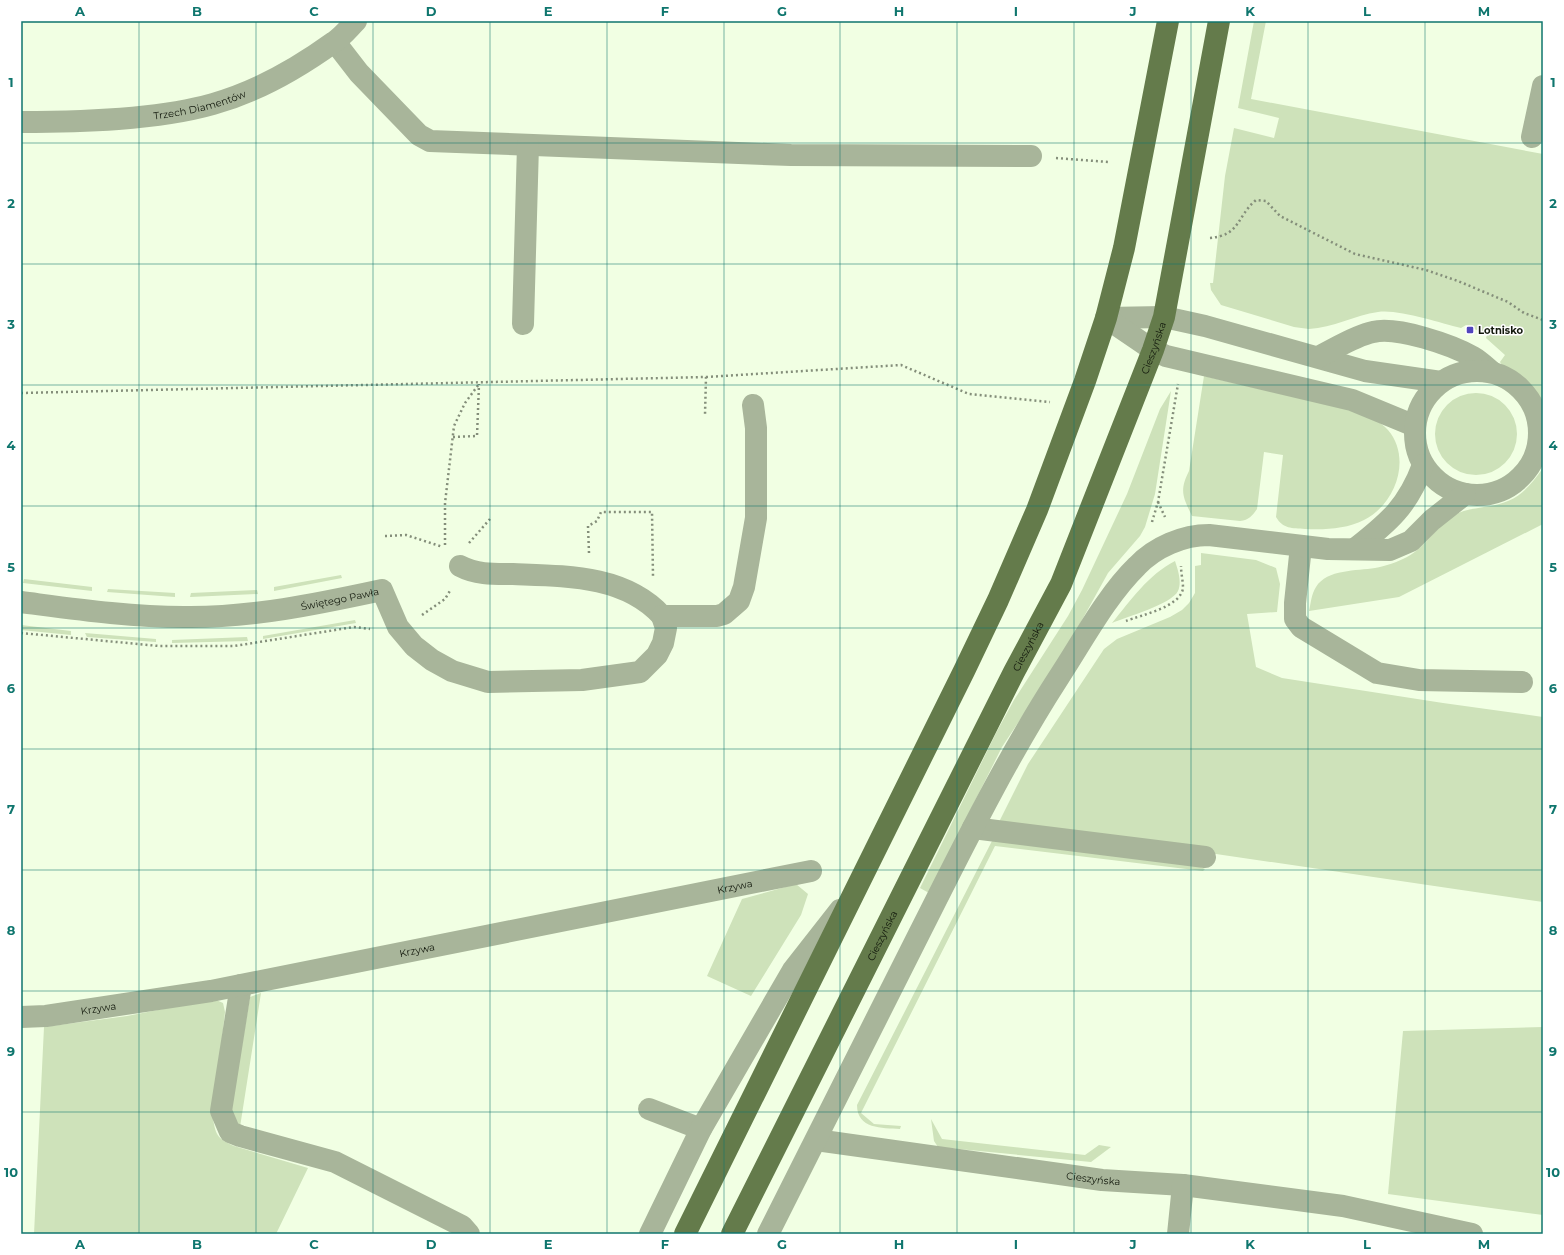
<svg xmlns="http://www.w3.org/2000/svg" width="1564" height="1255" font-family="Montserrat,sans-serif">
<rect width="100%" height="100%" fill="#f1ffe3"/>
<!-- green -->
<path fill="#cee2ba" d="M1254,21h12l-15,78 292,55v250c-5,-10 -11,-19 -20,-25 -6,-6 -20,-10 -23,-17l5,-7 -19,-17 1,-3 -21,-10 -5,3c-22,-5 -62,-19 -83,-16 -23,3 -45,16 -69,17l-15,-2 -73,-22 -10,-15 -1,-7h3l12,-107 9,-48 40,10 5,-20 -41,-10z
M1204,376l159,37c9,5 18,9 25,17 24,28 8,74 -24,90 -18,9 -39,10 -59,9 -13,-1 -22,0 -29,-12l7,-62 -19,-3 -7,57c-5,7 -8,11 -17,12l-48,-5c-9,-19 -13,-25 -3,-45z
M1171,391l-16,103 -10,33 -5,9 -32,37 -47,85 -59,89 -73,146 -9,-5 76,-155 18,-33 54,-84 14,-26 45,-96 33,-85z
M1435 434a41 41 0 1 1 82 0a41 41 0 1 1-82 0Z
M1543,468v56l-144,73 -90,14c2,-8 2,-16 7,-24 11,-18 41,-16 59,-19 10,-2 23,-6 32,-11 19,-10 30,-32 48,-42 10,-6 19,-6 29,-8 31,-4 42,-15 59,-39z
M1201,553l55,7 20,8 4,16 -3,28 -30,2 9,53 26,11 161,25 100,14v185l-544,-80 29,-58 76,-115 13,-10 53,-22 12,-7 7,-7 6,-10v-27l6,-1z
M1175,561c3,9 7,21 3,30 -6,13 -52,26 -66,32 19,-23 36,-48 63,-62z
M341,575l1,3 -68,13v-4z
M24,579l68,8v4l-69,-8z
M108,589l67,4v4l-68,-5z
M257,590l1,4 -68,3 1,-4z
M355,620l1,3 -93,16v-3z
M21,625l50,6v4l-50,-5z
M85,633l71,6v3l-69,-5z
M247,637l1,4 -76,2v-3z
M993,839l203,26 9,4 -2,2 -208,-25 -134,267 13,11 27,2 -1,3c-18,-1 -43,0 -43,-24z
M796,884l12,10 -7,21 -50,81 -44,-20 35,-77z
M261,993l-21,134 -9,-17 19,-113z
M214,999l9,4 2,9 -12,107c3,17 5,20 21,27l74,22 -32,66h-242l10,-207 83,-11z
M1543,1027v188l-155,-21 15,-163z
M931,1119l11,20 143,16 14,-10 12,2 -20,15 -153,-15 -4,-6z"/>
<g fill="none" stroke-linecap="round" stroke-linejoin="round">
<!-- path -->
<path stroke="#848e7a" stroke-width="2.5" stroke-dasharray="2 3" stroke-linecap="butt" d="M1056,158l53,4
M1210,238c31,-3 26,-21 46,-38l10,1 14,15 75,38 71,16 32,11 50,21 16,11 19,7
M706,377l195,-12 68,29 81,8
M21,393l685,-16 -1,38
M453,437l24,-1 2,-52
M1158,502l7,15
M1152,522l6,-20 20,-118
M385,536l21,-1 37,12
M469,543l21,-24
M445,545v-42l9,-77 11,-23 14,-19
M589,553l-1,-27 9,-5 4,-9h51l1,65
M422,615l23,-16 6,-10
M1126,621c15,-6 55,-14 57,-33 0,-7 -2,-15 -2,-22
M21,633l138,13h75l120,-19 16,2"/>
<!-- minor -->
<g stroke="#a8b59a" stroke-width="22">
<path d="M335,42l24,31 60,62 11,6 361,14 240,1"/>
<path id="s1" d="M21,122c59,0 136,-2 192,-18 43,-12 85,-36 121,-62 8,-5 15,-14 22,-21"/>
<path d="M1532,137l11,-51"/>
<path d="M1106,318l58,-1 41,9 160,45 76,11"/>
<path d="M1106,318l47,32 13,6 186,44 63,26"/>
<path d="M523,324l5,-179"/>
<path d="M1318,357c17,-8 36,-21 55,-25 24,-6 79,13 100,25 7,4 13,10 19,15"/>
<circle cx="1477" cy="433" r="62"/>
<path d="M1301,546l-6,57v16l6,8 76,46 42,7 103,2"/>
<path d="M1356,548c33,-26 52,-42 67,-83"/>
<path d="M460,566c17,9 35,8 53,8 52,2 112,1 149,42"/>
<path id="s2" d="M21,602c54,7 108,15 163,15 67,1 133,-13 198,-27l16,37 16,19 18,14 20,11 36,11 94,-2 58,-8 17,-17 6,-12 3,-15 -4,-12h55l7,-2 15,-13 5,-14 12,-69v-90l-3,-23"/>
<path d="M973,828l232,29"/>
<path d="M241,985l-20,126 9,21 10,4 95,26 127,64 7,8"/>
<path id="s3" d="M21,1017l25,-1 165,-25 600,-120"/>
<path d="M649,1109l52,20"/>
<path id="s4" d="M816,1140l286,40 81,5 160,21 129,28"/>
<path d="M650,1234l51,-105 92,-159 47,-60"/>
<path d="M768,1234c51,-100 101,-200 151,-300 44,-87 87,-175 140,-257 23,-35 48,-82 78,-111 18,-19 46,-31 72,-31l119,14 62,1 21,-9 21,-21 33,-26"/>
<path d="M1178,1234l5,-49"/>
</g>
<!-- major -->
<g stroke="#647b4b" stroke-width="22">
<path d="M685,1234l279,-563 34,-71 39,-90 48,-129 21,-63 18,-70 44,-227"/>
<path id="s5" d="M732,1234l282,-562 47,-88 92,-234 11,-33 55,-296"/>
</g>
</g>
<!-- grid -->
<path fill="none" stroke="#0f766e" stroke-width="1" stroke-opacity="0.55" d="M139,21v1213M256,21v1213M373,21v1213M490,21v1213M607,21v1213M724,21v1213M840,21v1213M957,21v1213M1074,21v1213M1191,21v1213M1308,21v1213M1425,21v1213M21,143h1522M21,264h1522M21,385h1522M21,506h1522M21,628h1522M21,749h1522M21,870h1522M21,991h1522M21,1112h1522"/>
<!-- markers -->
<rect fill="#5146bd" stroke="#fff" stroke-width="1.5" x="1466" y="326" width="8" height="8" rx="2"/>
<g text-anchor="middle" stroke-width="3" stroke-linejoin="round" paint-order="stroke">
<!-- street labels -->
<g font-size="10" fill="#12180c" stroke="#fff">
<text dy="4" stroke="none"><textPath href="#s1" startOffset="180">Trzech Diamentów</textPath></text>
<text dy="4" stroke="none"><textPath href="#s5" startOffset="982">Cieszyńska</textPath></text>
<text dy="4" stroke="none"><textPath href="#s2" startOffset="321">Świętego Pawła</textPath></text>
<text dy="4" stroke="none"><textPath href="#s5" startOffset="658">Cieszyńska</textPath></text>
<text dy="4" stroke="none"><textPath href="#s3" startOffset="726">Krzywa</textPath></text>
<text dy="4" stroke="none"><textPath href="#s5" startOffset="334">Cieszyńska</textPath></text>
<text dy="4" stroke="none"><textPath href="#s3" startOffset="402">Krzywa</textPath></text>
<text dy="4" stroke="none"><textPath href="#s3" startOffset="78">Krzywa</textPath></text>
<text dy="4" stroke="none"><textPath href="#s4" startOffset="280">Cieszyńska</textPath></text>
</g>
<!-- poi labels -->
<g font-size="10" font-weight="bold" fill="#12180c" stroke="#fff" text-anchor="start">
<text x="1478" y="334">Lotnisko</text>
</g>
</g>
<!-- border -->
<rect width="1564" height="1255" fill="none" stroke="#ffffff" stroke-width="44"/>
<rect x="22" y="22" width="1520" height="1211" fill="none" stroke="#0f766e" stroke-width="1.5"/>
<g font-size="13" text-anchor="middle" font-weight="bold" fill="#0f766e">
<text x="80" y="16">A</text>
<text x="197" y="16">B</text>
<text x="314" y="16">C</text>
<text x="431" y="16">D</text>
<text x="548" y="16">E</text>
<text x="665" y="16">F</text>
<text x="782" y="16">G</text>
<text x="899" y="16">H</text>
<text x="1016" y="16">I</text>
<text x="1133" y="16">J</text>
<text x="1250" y="16">K</text>
<text x="1367" y="16">L</text>
<text x="1484" y="16">M</text>
<text x="11" y="87">1</text>
<text x="1553" y="87">1</text>
<text x="11" y="208">2</text>
<text x="1553" y="208">2</text>
<text x="11" y="329">3</text>
<text x="1553" y="329">3</text>
<text x="11" y="450">4</text>
<text x="1553" y="450">4</text>
<text x="11" y="572">5</text>
<text x="1553" y="572">5</text>
<text x="11" y="693">6</text>
<text x="1553" y="693">6</text>
<text x="11" y="814">7</text>
<text x="1553" y="814">7</text>
<text x="11" y="935">8</text>
<text x="1553" y="935">8</text>
<text x="11" y="1056">9</text>
<text x="1553" y="1056">9</text>
<text x="11" y="1177">10</text>
<text x="1553" y="1177">10</text>
<text x="80" y="1249">A</text>
<text x="197" y="1249">B</text>
<text x="314" y="1249">C</text>
<text x="431" y="1249">D</text>
<text x="548" y="1249">E</text>
<text x="665" y="1249">F</text>
<text x="782" y="1249">G</text>
<text x="899" y="1249">H</text>
<text x="1016" y="1249">I</text>
<text x="1133" y="1249">J</text>
<text x="1250" y="1249">K</text>
<text x="1367" y="1249">L</text>
<text x="1484" y="1249">M</text>
</g>
</svg>
